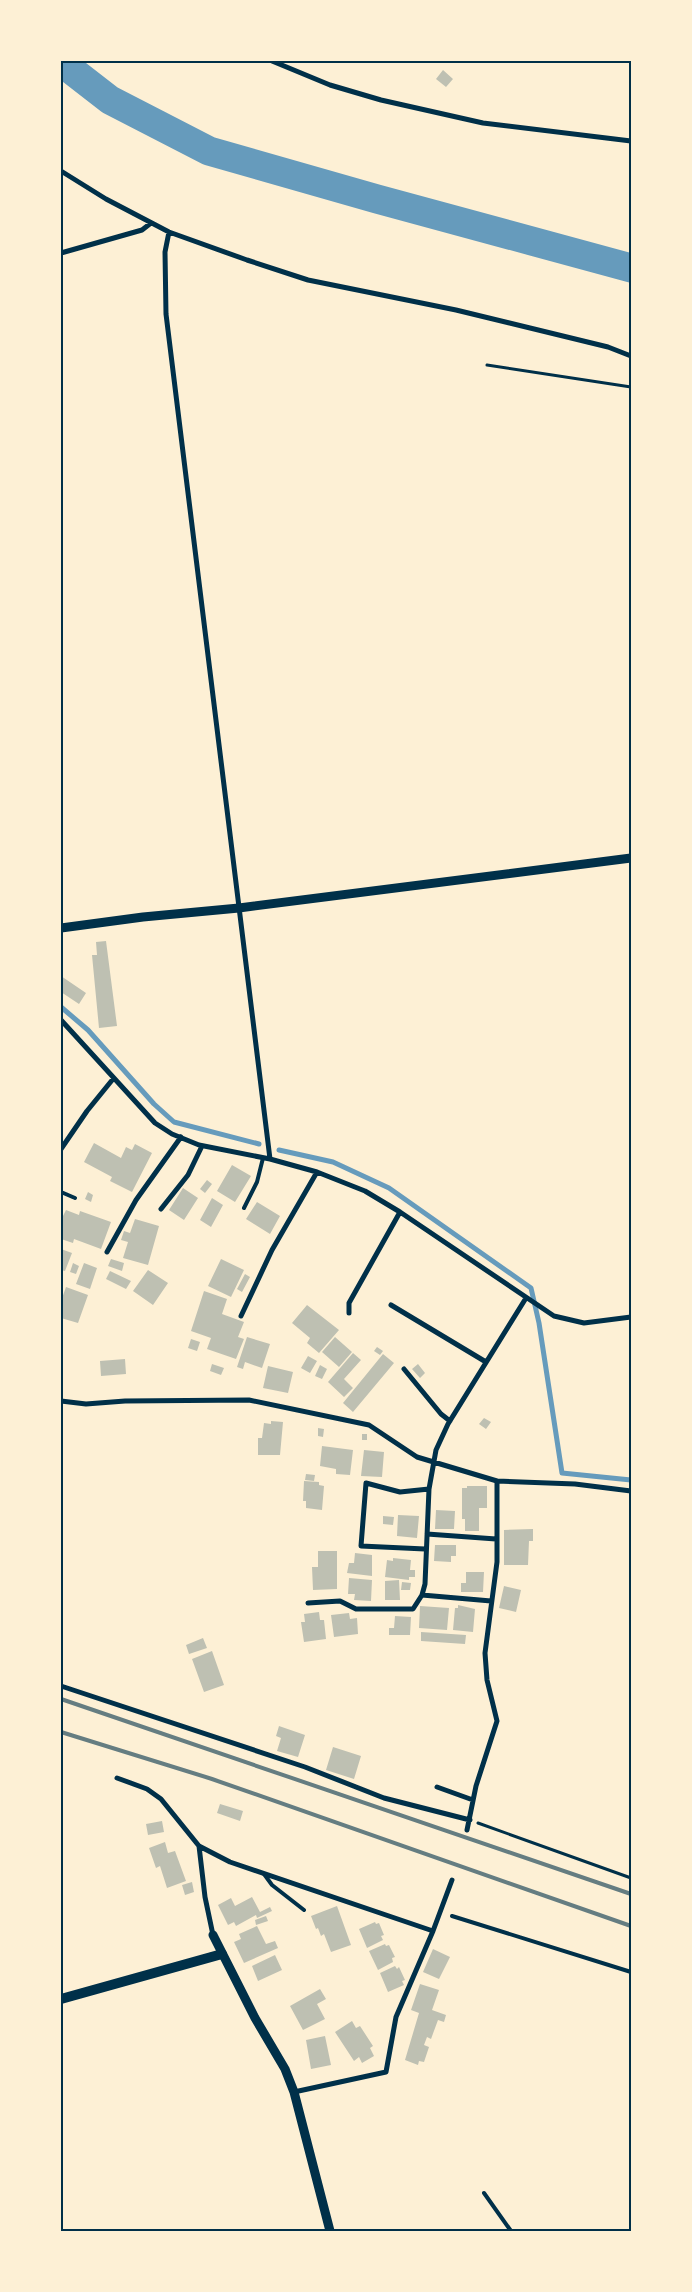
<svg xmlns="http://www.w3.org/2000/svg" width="692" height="2292" font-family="Mulish,sans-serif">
<rect width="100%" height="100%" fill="#fdf0d5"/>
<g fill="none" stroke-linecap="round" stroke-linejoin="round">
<!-- stream -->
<path stroke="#669bbc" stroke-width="5" d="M61,1007l27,23 66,74 20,18 85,22
M279,1150l54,12 56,26 142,100 8,35 23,150 69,7"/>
<!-- river -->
<path stroke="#669bbc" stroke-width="29" d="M61,62l49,38 99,51 168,48 254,69"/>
</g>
<!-- building -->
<path fill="#bec0b2" d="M443,70l10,9 -7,8 -10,-8z
M106,941l11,85 -18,2 -7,-73h5l-1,-13z
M61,976l25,17 -7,11 -18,-12z
M94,1143l27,15 5,-11 6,3 3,-6 17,9 -20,39 -22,-11 2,-4 -28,-15z
M232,1165l19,11 -16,26 -18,-11z
M207,1180l5,4 -7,9 -5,-4z
M183,1188l15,10 -14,22 -15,-10z
M88,1192l5,3 -2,7 -6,-3z
M212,1198l11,7 -12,22 -11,-7z
M257,1202l23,14 -10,18 -24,-15z
M66,1210l13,5 1,-4 31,11 -10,27 -27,-10 -1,4 -12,-4v-19z
M135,1219l24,7 -11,39 -25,-7 5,-16 -7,-2 3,-9 6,2z
M61,1249l11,4 -7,18 -4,-1z
M111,1259l13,4 -2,8 -14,-5z
M221,1259l23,11 -13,27 -23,-11z
M73,1263l6,3 -3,8 -6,-2z
M84,1263l13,5 -7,21 -14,-5z
M148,1270l20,13 -15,22 -20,-14z
M110,1271l21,10 -5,8 -20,-10z
M245,1274l5,3 -8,15 -5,-3z
M66,1287l22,8 -10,28 -17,-5v-17z
M204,1291l23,8 -5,15 22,8 -6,15 6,2 -8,20 -29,-10 4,-11 -20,-7z
M307,1305l32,25 -20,23 -12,-10 3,-5 -18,-15z
M247,1337l23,7 -8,24 -17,-6 -2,7 -6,-2z
M335,1337l17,15 -13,15 -17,-15z
M191,1339l9,3 -3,9 -9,-3z
M377,1347l6,4 -3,4 -6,-4z
M353,1353l8,7 -17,19 9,9 -9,9 -16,-15z
M383,1354l11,9 -41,49 -10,-9z
M308,1356l9,5 -7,12 -9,-5z
M125,1359l1,15 -25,2 -1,-15z
M212,1364l12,4 -3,7 -11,-4z
M418,1364l7,9 -5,5 -8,-9z
M320,1365l7,4 -5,10 -7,-3z
M268,1366l25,6 -5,21 -25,-5z
M484,1418l7,4 -5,7 -7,-5z
M271,1421l12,1 -3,33h-22v-17h4l2,-15 7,1z
M318,1428l6,1 -1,8 -5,-1z
M362,1434h5v6h-5z
M322,1446l31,4 -3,25 -14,-1v-5l-16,-3z
M364,1450l20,2 -2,25 -21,-1z
M306,1474l9,1 -1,6 -9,-1z
M304,1481l15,1v3l5,1 -2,24 -16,-2v-7h-3z
M467,1486h20v22h-8v23h-14v-12h-3v-31h5z
M436,1510l19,1 -1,18h-19z
M398,1515l21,1 -2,22 -20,-2z
M383,1516l11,1 -1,8 -10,-1z
M533,1529v12h-4l-1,24h-24v-35z
M435,1545h21v11h-5v6l-17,-1z
M318,1551h19v38l-24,1 -1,-23h6z
M355,1553l17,2v21l-25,-3 2,-10h5z
M393,1558l18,2 -1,10h5v7h-6v3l-24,-3 2,-17 6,1z
M466,1572h18l-1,20h-22v-9h5z
M349,1578l23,2 -1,21 -17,-1 1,-6h-7z
M399,1580l1,20h-15v-19z
M402,1582l9,1 -1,7h-9z
M504,1586l17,4 -5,22 -17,-4z
M458,1605l17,4 -2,23 -20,-2 2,-22h3z
M420,1606l29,2 -2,22 -28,-2z
M319,1612l1,8h4l2,19 -22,3 -3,-20h4l-1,-8z
M349,1613l1,6 7,-1 1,16 -24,3 -3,-22z
M395,1616l16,1 -1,18h-21v-7h5z
M421,1632l45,3 -1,9 -44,-3z
M203,1638l4,10 -18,6 -3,-9z
M212,1651l12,34 -20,7 -12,-33z
M279,1726l26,9 -7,22 -21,-6 4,-13 -5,-2z
M333,1747l28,9 -7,23 -28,-9z
M220,1804l23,7 -3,10 -23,-8z
M162,1821l2,11 -16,3 -2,-11z
M165,1842l3,11 7,-2 11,30 -19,7 -7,-22 -4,2 -7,-20z
M192,1882l2,10 -9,3 -3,-10z
M252,1897l8,15 10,-5 2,4 -15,7 -1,-3 -20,11 -2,-4 -6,3 -10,-20 13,-7 4,8z
M337,1906l14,39 -20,7 -7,-18 -3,2 -3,-8 -2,1 -5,-13z
M266,1916l2,5 -12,4 -1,-5z
M375,1922l1,2 3,-1 5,12 -3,1 2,4 -16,8 -8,-19z
M257,1926l9,18 9,-3 3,7 -34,15 -10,-21 7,-3 -2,-5z
M385,1944l1,2 3,-1 6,12 -3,1 1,4 -15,8 -9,-19z
M433,1949l17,8 -11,22 -16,-7z
M275,1955l7,15 -24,11 -6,-15z
M395,1966l2,3 2,-2 6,13 -3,1 2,4 -16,7 -8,-19z
M420,1984l19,6 -7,20 14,5 -2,7 -6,-2 -7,19 -4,-2 -3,8 5,2 -5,15 -5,-1 -1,4 -13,-5 14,-47 -8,-3z
M320,1989l6,10 -9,5 8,15 -22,11 -13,-24z
M352,2021l4,7 4,-2 13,20 -3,2 4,8 -12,7 -3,-6 -5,4 -19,-29z
M325,2036l6,29 -20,4 -5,-29z"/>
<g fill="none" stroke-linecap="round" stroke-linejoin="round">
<!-- path -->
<path stroke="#003049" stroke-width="3" d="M487,365l144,22
M478,1823l153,55"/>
<!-- service -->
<path stroke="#003049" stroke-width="4" d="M61,1192l14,6
M244,1208l13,-26 6,-24
M264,1874l8,11 32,25
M452,1916l179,56
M484,2193l27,38"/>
<!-- minor -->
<path stroke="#003049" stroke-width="5" d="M272,61l58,24 51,15 102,23 148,18
M61,171l45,28 63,33 78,28 61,20 148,30 152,37 23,9
M169,232l-4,20 1,62 104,845
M61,253l81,-23 9,-7
M61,1020l94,103 17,11 27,11 71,14 47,13 48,19 35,21 154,104 30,7 47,-6
M61,1149l26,-38 26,-32
M161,1209l27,-34 14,-29
M107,1252l29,-52 45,-63
M391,1305l95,57
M349,1313v-10l51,-91
M241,1316l31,-66 45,-78
M404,1369l37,45 9,7
M61,1401l25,3 39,-3 124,-1 120,25 48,32 80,24v81l-12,91 2,27 10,41 -21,65 -9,44
M497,1481l78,3 56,7
M427,1534l69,5
M425,1549l-64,-3 5,-63 34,9 29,-3
M422,1595l69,6
M308,1603l32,-2 16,8h57l9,-14 3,-11 4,-95 7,-39 12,-26 78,-126
M61,1686l244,81 79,31 86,22
M117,1778l30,11 14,10 38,47 6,51 8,38
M437,1787l36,13
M199,1846l31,16 203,69 -37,86 -10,55 -92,20
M433,1931l19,-51"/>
<!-- tertiary -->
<path stroke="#003049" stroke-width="9" d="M61,928l82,-11 96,-9 392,-50
M213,1935l42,83 30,51 9,23 36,139"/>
<!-- secondary -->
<path stroke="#003049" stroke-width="10" d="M61,1999l161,-45"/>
<!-- rail -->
<path stroke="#657d81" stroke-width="4" d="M61,1699l570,195
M61,1732l151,47 419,147"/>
</g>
<!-- border -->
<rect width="692" height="2292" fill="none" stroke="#fdf0d5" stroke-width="125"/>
<rect x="62" y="62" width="568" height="2168" fill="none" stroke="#003049" stroke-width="2"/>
</svg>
